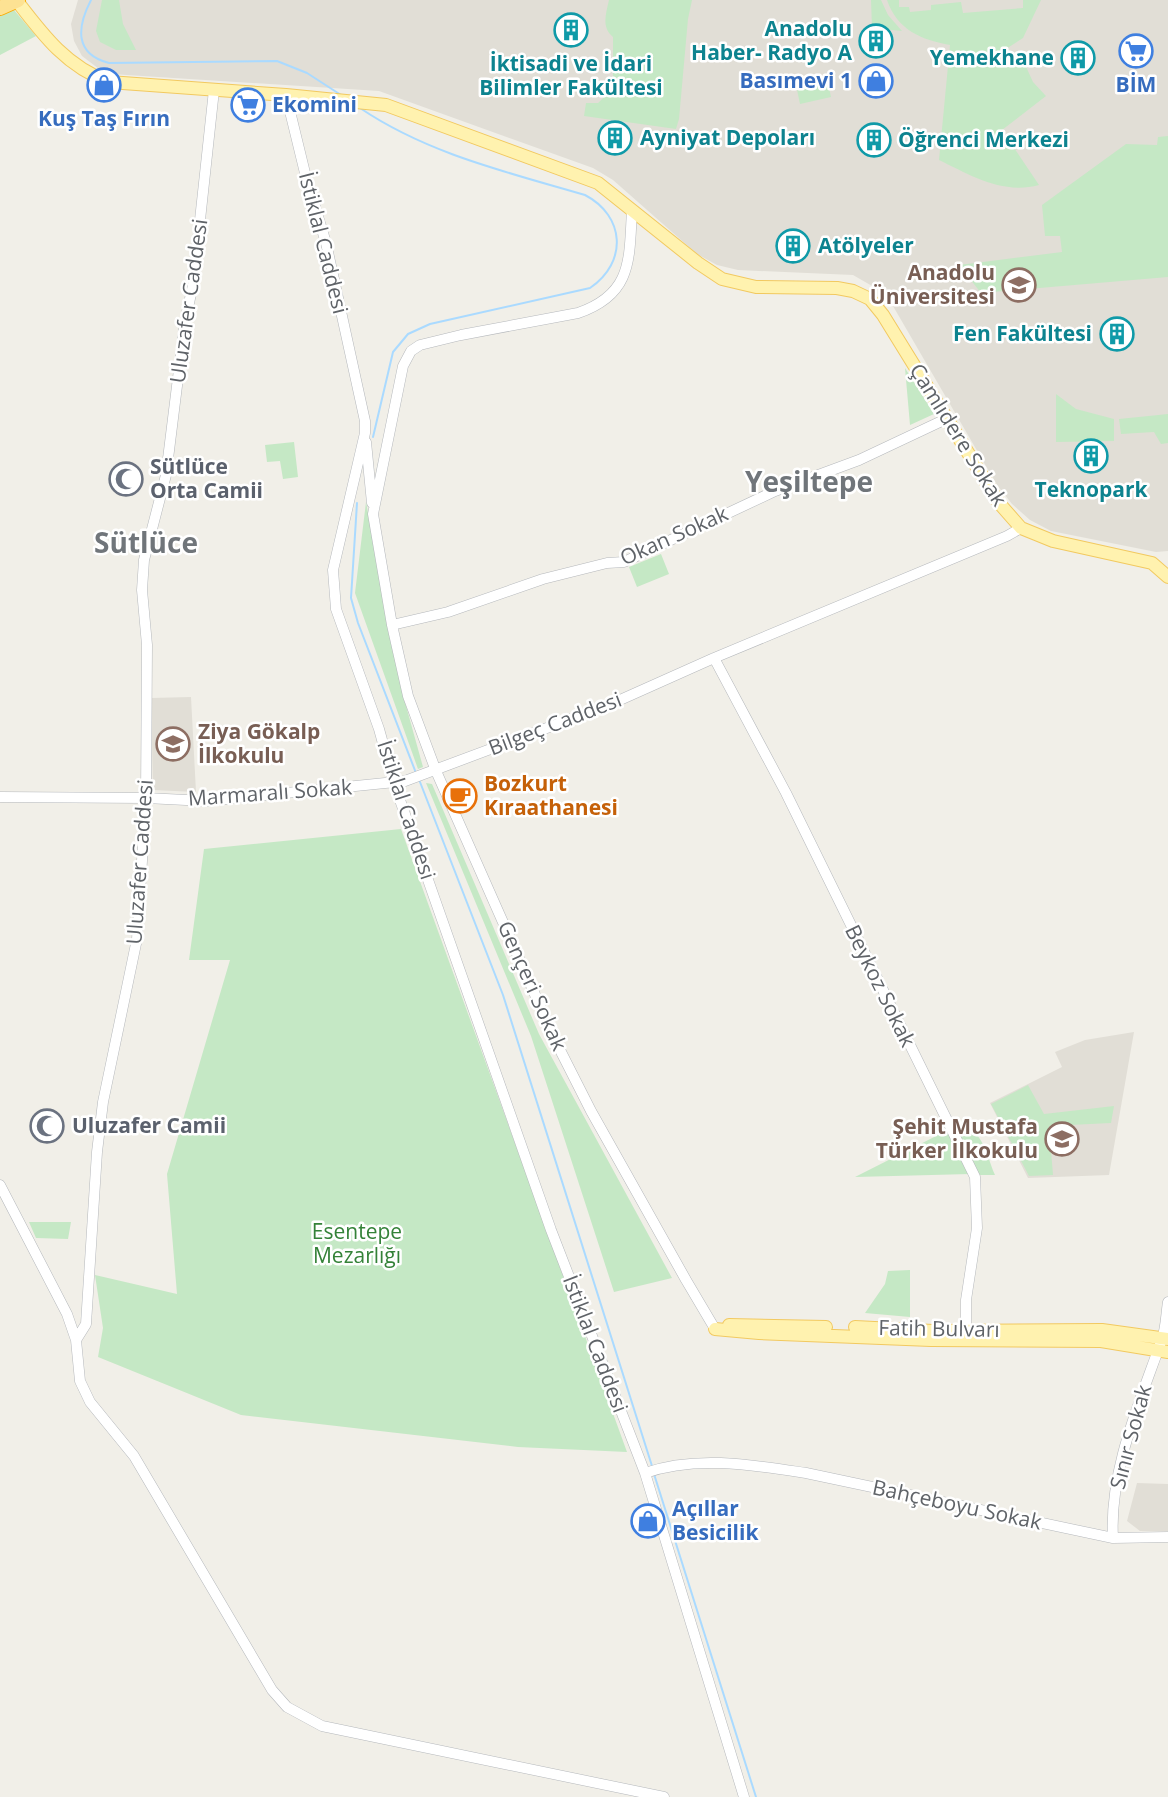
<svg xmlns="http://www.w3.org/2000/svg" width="1168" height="1797" font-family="'Open Sans',sans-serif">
<rect width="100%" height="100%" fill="#f1efe8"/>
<!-- education -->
<path fill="#e1ded6" d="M78,0h1090v551l-12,1 -105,-21 -21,-11 -18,-16 -15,-19 -111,-191 -33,-19 -115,-5 -21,-5 -20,-11 -84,-74 -20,-12 -214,-77 -268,-17 -8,-2 -21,-16 -8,-15 -3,-17z
M191,697l5,95 -43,-2 -2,-92z
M1134,1032l-25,143 -81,3 -38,-75 72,-36 -7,-15 30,-12z
M1137,1483l31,1v47h-28l-13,-10z"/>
<!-- green -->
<path fill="#c5e8c5" d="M102,0h17l4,24 13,26h-20l-16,-8 -4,-11z
M609,0h83l-4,19 -9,100 -3,10 -92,-13 2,-13h12l15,-15v-51c-12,-10 -7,-23 -4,-37z
M871,0h10l7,15 14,16 -30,-3z
M887,0h12v7h10l1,5 21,-2v-5l30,-3 2,11 60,-5v-8h18l-18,38 -17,11 16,9 11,24 13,14 -44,34 37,55c-36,10 -69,-10 -100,-25l11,-115c-28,-5 -53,-15 -63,-45z
M14,10l22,26 -36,19v-39z
M827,78l4,19 -31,7 -4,-19z
M1168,136v141l-187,16 -22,-28 103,-13 -2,-16h-15l-3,-31 84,-61 31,1 1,-8z
M905,368l29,46 -24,11z
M1056,394l20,15 38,10v22l-58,1z
M1168,414v29l-7,1 -7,-12 -33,2 -2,-15z
M294,442l4,35 -15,2 -3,-18 -13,1 -2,-17z
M366,502l37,193 20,72 -5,2 -63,-176z
M661,554l8,20 -32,13 -8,-20z
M426,783l6,1 107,250 133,244 -58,14 -83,-256z
M401,829l226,623 -109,-5 -277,-32 -143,-58 5,-29 -8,-53 82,19 -10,-120 63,-214h-41l15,-111z
M1028,1085l16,29 70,-8 -3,17 -62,3 4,49 -24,1 -38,-72z
M953,1125c30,0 32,27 42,50h-21z
M948,1130l22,44 -115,3z
M29,1222h42l-3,17 -32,-1z
M910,1270v47l-45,-4 20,-29 3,-13z"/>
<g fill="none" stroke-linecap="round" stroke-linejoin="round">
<!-- stream -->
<path stroke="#aadaff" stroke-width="2" d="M91,0c-14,27 -17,54 18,63l168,-2 30,12 34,22
M360,108c68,46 147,64 225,87 40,21 43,67 5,93l-160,36 -22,10 -15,18 -20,85
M357,503l-6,95 7,25 58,150
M420,782l83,213 149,471
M654,1474l102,323"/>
<defs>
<path id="minor" d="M286,95l19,78 21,70 39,178v12l-32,137 3,39 43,120 15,54 157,447 94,243 99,324
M632,210c-3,49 1,84 -54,103l-117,22 -41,10 -9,6 -8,15 -30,148 19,111 16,71 28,75 120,271 35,69 95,169 29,49
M366,442l6,61
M392,625l56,-13 95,-33 64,-16 17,-1 151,-71 84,-31 87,-41
M714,658l72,135 189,384 2,51 -11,72v30
M0,797l146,1 60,3 199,-20 206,-77 103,-46 293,-122 14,-8
M0,1185l67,129 9,26 4,41 10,21 44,54 138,234 15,17 35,19 342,71
M76,1340l10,-16 11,-172 6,-50 34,-163 9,-141 1,-153 -5,-55 2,-30 22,-85 19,-154 8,-36 21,-195
M645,1473c51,-18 108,-8 161,0l307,65 55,-1
M1113,1538c-4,-68 27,-136 49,-199 4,-11 4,-25 6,-37"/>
<path id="major" d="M17,1c26,34 50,66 92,81l177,13 100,10 212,78 100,80 24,16 34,8 81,1 16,3 17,8 13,16 116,188 22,25 32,13 99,22 16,14
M729,1325l97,2
M855,1327l78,4 169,-1 66,9
M715,1329l44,4 172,7 170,1 67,11"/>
<path id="highway" d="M0,8l18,-8"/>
</defs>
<!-- minor casing -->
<use href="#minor" stroke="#b5b8bc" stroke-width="11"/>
<!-- major casing -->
<use href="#major" stroke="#f2c960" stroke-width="14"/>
<!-- highway casing -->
<use href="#highway" stroke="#f9ab00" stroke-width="16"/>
<!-- minor -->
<use href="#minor" stroke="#fff" stroke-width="10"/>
<!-- major -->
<use href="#major" stroke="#fff2af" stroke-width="12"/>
<!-- highway -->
<use href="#highway" stroke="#fde293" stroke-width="14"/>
</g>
<!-- icons -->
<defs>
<symbol id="building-ring" viewBox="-11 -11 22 22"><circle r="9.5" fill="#fff" stroke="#0f9aa8" stroke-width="1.5"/><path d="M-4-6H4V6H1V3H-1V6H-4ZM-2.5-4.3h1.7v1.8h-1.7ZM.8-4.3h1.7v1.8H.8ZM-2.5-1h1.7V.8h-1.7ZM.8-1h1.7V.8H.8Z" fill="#0f9aa8"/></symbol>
<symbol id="supermarket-ring" viewBox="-11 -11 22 22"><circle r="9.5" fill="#fff" stroke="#3f7fe0" stroke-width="1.5"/><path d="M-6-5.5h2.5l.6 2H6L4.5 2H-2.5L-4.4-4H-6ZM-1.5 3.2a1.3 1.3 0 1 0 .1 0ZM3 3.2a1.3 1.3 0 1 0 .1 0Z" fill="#3f7fe0"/></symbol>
<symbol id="shop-ring" viewBox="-11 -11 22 22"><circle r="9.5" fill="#fff" stroke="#3f7fe0" stroke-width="1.5"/><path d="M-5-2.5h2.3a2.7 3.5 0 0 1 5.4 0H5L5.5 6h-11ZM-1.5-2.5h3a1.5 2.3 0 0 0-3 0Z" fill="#3f7fe0"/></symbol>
<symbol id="university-ring" viewBox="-11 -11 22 22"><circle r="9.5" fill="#fff" stroke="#8d6e63" stroke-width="1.5"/><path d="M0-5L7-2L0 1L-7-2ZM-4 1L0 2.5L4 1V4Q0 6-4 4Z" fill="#8d6e63"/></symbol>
<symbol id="mosque-ring" viewBox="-11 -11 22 22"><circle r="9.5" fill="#fff" stroke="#6b7280" stroke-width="1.5"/><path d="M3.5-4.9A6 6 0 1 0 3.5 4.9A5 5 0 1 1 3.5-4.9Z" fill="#6b7280"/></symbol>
<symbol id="school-ring" viewBox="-11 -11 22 22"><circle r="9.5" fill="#fff" stroke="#8d6e63" stroke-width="1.5"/><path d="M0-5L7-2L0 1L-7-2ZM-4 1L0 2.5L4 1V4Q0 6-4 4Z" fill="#8d6e63"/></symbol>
<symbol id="cafe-ring" viewBox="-11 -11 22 22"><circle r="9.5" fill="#fff" stroke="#e8710a" stroke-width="1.5"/><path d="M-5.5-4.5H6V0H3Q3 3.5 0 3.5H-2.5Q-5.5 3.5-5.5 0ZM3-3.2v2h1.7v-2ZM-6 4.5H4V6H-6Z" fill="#e8710a"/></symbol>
</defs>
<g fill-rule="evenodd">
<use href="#building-ring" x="552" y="11" width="38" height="38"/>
<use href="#building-ring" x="857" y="22" width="38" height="38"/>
<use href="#supermarket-ring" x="1117" y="32" width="38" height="38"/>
<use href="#building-ring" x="1059" y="39" width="38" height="38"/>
<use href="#shop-ring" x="857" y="62" width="38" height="38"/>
<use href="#shop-ring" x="85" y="66" width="38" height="38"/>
<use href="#supermarket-ring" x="229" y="86" width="38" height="38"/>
<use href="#building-ring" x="596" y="119" width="38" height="38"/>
<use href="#building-ring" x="855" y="121" width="38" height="38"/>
<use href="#building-ring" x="774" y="227" width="38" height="38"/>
<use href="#university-ring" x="1000" y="266" width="38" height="38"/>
<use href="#building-ring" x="1098" y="315" width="38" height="38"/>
<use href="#building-ring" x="1072" y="437" width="38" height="38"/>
<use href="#mosque-ring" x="107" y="460" width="38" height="38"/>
<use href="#school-ring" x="154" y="725" width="38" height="38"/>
<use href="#cafe-ring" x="441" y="777" width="38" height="38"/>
<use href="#mosque-ring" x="28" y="1107" width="38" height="38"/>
<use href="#school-ring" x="1043" y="1120" width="38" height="38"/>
<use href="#shop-ring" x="629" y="1502" width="38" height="38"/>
</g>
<g text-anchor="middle" stroke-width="5" stroke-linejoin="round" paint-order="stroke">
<!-- culture labels -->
<g font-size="21" font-weight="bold" fill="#0d838f" stroke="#fff" text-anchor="end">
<text x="852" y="36">Anadolu<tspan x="852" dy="24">Haber- Radyo A</tspan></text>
<text x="1054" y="65">Yemekhane</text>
<text x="571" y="71" text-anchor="middle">İktisadi ve İdari<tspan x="571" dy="24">Bilimler Fakültesi</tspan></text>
<text x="640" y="145" text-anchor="start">Ayniyat Depoları</text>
<text x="898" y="147" text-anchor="start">Öğrenci Merkezi</text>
<text x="818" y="253" text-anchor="start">Atölyeler</text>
<text x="1092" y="341">Fen Fakültesi</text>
<text x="1091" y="497" text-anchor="middle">Teknopark</text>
</g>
<!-- shop labels -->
<g font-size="21" font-weight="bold" fill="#366cbe" stroke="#fff">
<text x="852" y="88" text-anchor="end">Basımevi 1</text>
<text x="1136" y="92">BİM</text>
<text x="272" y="112" text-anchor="start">Ekomini</text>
<text x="104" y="126">Kuş Taş Fırın</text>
<text x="672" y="1516" text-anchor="start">Açıllar<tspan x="672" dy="24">Besicilik</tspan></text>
</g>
<!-- street labels -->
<g font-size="21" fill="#5f6368" stroke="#fff">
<text transform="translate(323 243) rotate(76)" y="7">İstiklal Caddesi</text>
<text transform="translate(189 301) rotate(-82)" y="7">Uluzafer Caddesi</text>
<text transform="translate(958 435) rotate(58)" y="7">Çamlıdere Sokak</text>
<text transform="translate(674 536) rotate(-24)" y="7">Okan Sokak</text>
<text transform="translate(555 724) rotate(-21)" y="7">Bilgeç Caddesi</text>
<text transform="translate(270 793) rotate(-4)" y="7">Marmaralı Sokak</text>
<text transform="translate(406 810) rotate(72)" y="7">İstiklal Caddesi</text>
<text transform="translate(140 862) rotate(-86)" y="7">Uluzafer Caddesi</text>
<text transform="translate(532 986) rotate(66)" y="7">Gençeri Sokak</text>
<text transform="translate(880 986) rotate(64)" y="7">Beykoz Sokak</text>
<text transform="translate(939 1329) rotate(1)" y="7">Fatih Bulvarı</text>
<text transform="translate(595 1344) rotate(69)" y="7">İstiklal Caddesi</text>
<text transform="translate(1131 1437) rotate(-75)" y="7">Sınır Sokak</text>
<text transform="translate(957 1505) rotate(12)" y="7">Bahçeboyu Sokak</text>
</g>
<!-- education labels -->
<g font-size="21" font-weight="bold" fill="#785e54" stroke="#fff" text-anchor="end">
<text x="995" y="280">Anadolu<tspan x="995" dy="24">Üniversitesi</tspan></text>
<text x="198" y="739" text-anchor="start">Ziya Gökalp<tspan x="198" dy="24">İlkokulu</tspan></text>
<text x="1038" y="1134">Şehit Mustafa<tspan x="1038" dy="24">Türker İlkokulu</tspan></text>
</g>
<!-- worship labels -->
<g font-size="21" font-weight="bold" fill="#5b616d" stroke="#fff" text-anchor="start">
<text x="150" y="474">Sütlüce<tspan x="150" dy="24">Orta Camii</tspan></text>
<text x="72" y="1133">Uluzafer Camii</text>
</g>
<!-- food labels -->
<g font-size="21" font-weight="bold" fill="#c56008" stroke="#fff" text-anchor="start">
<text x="484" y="791">Bozkurt<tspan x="484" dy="24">Kıraathanesi</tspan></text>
</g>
<!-- park labels -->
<g font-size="21" fill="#348238" stroke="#fff">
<text x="357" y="1239">Esentepe<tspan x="357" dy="24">Mezarlığı</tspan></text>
</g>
<!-- district labels -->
<g font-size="28" font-weight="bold" fill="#70757a" stroke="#fff">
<text x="809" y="492">Yeşiltepe</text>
<text x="146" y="553">Sütlüce</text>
</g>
</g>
</svg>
